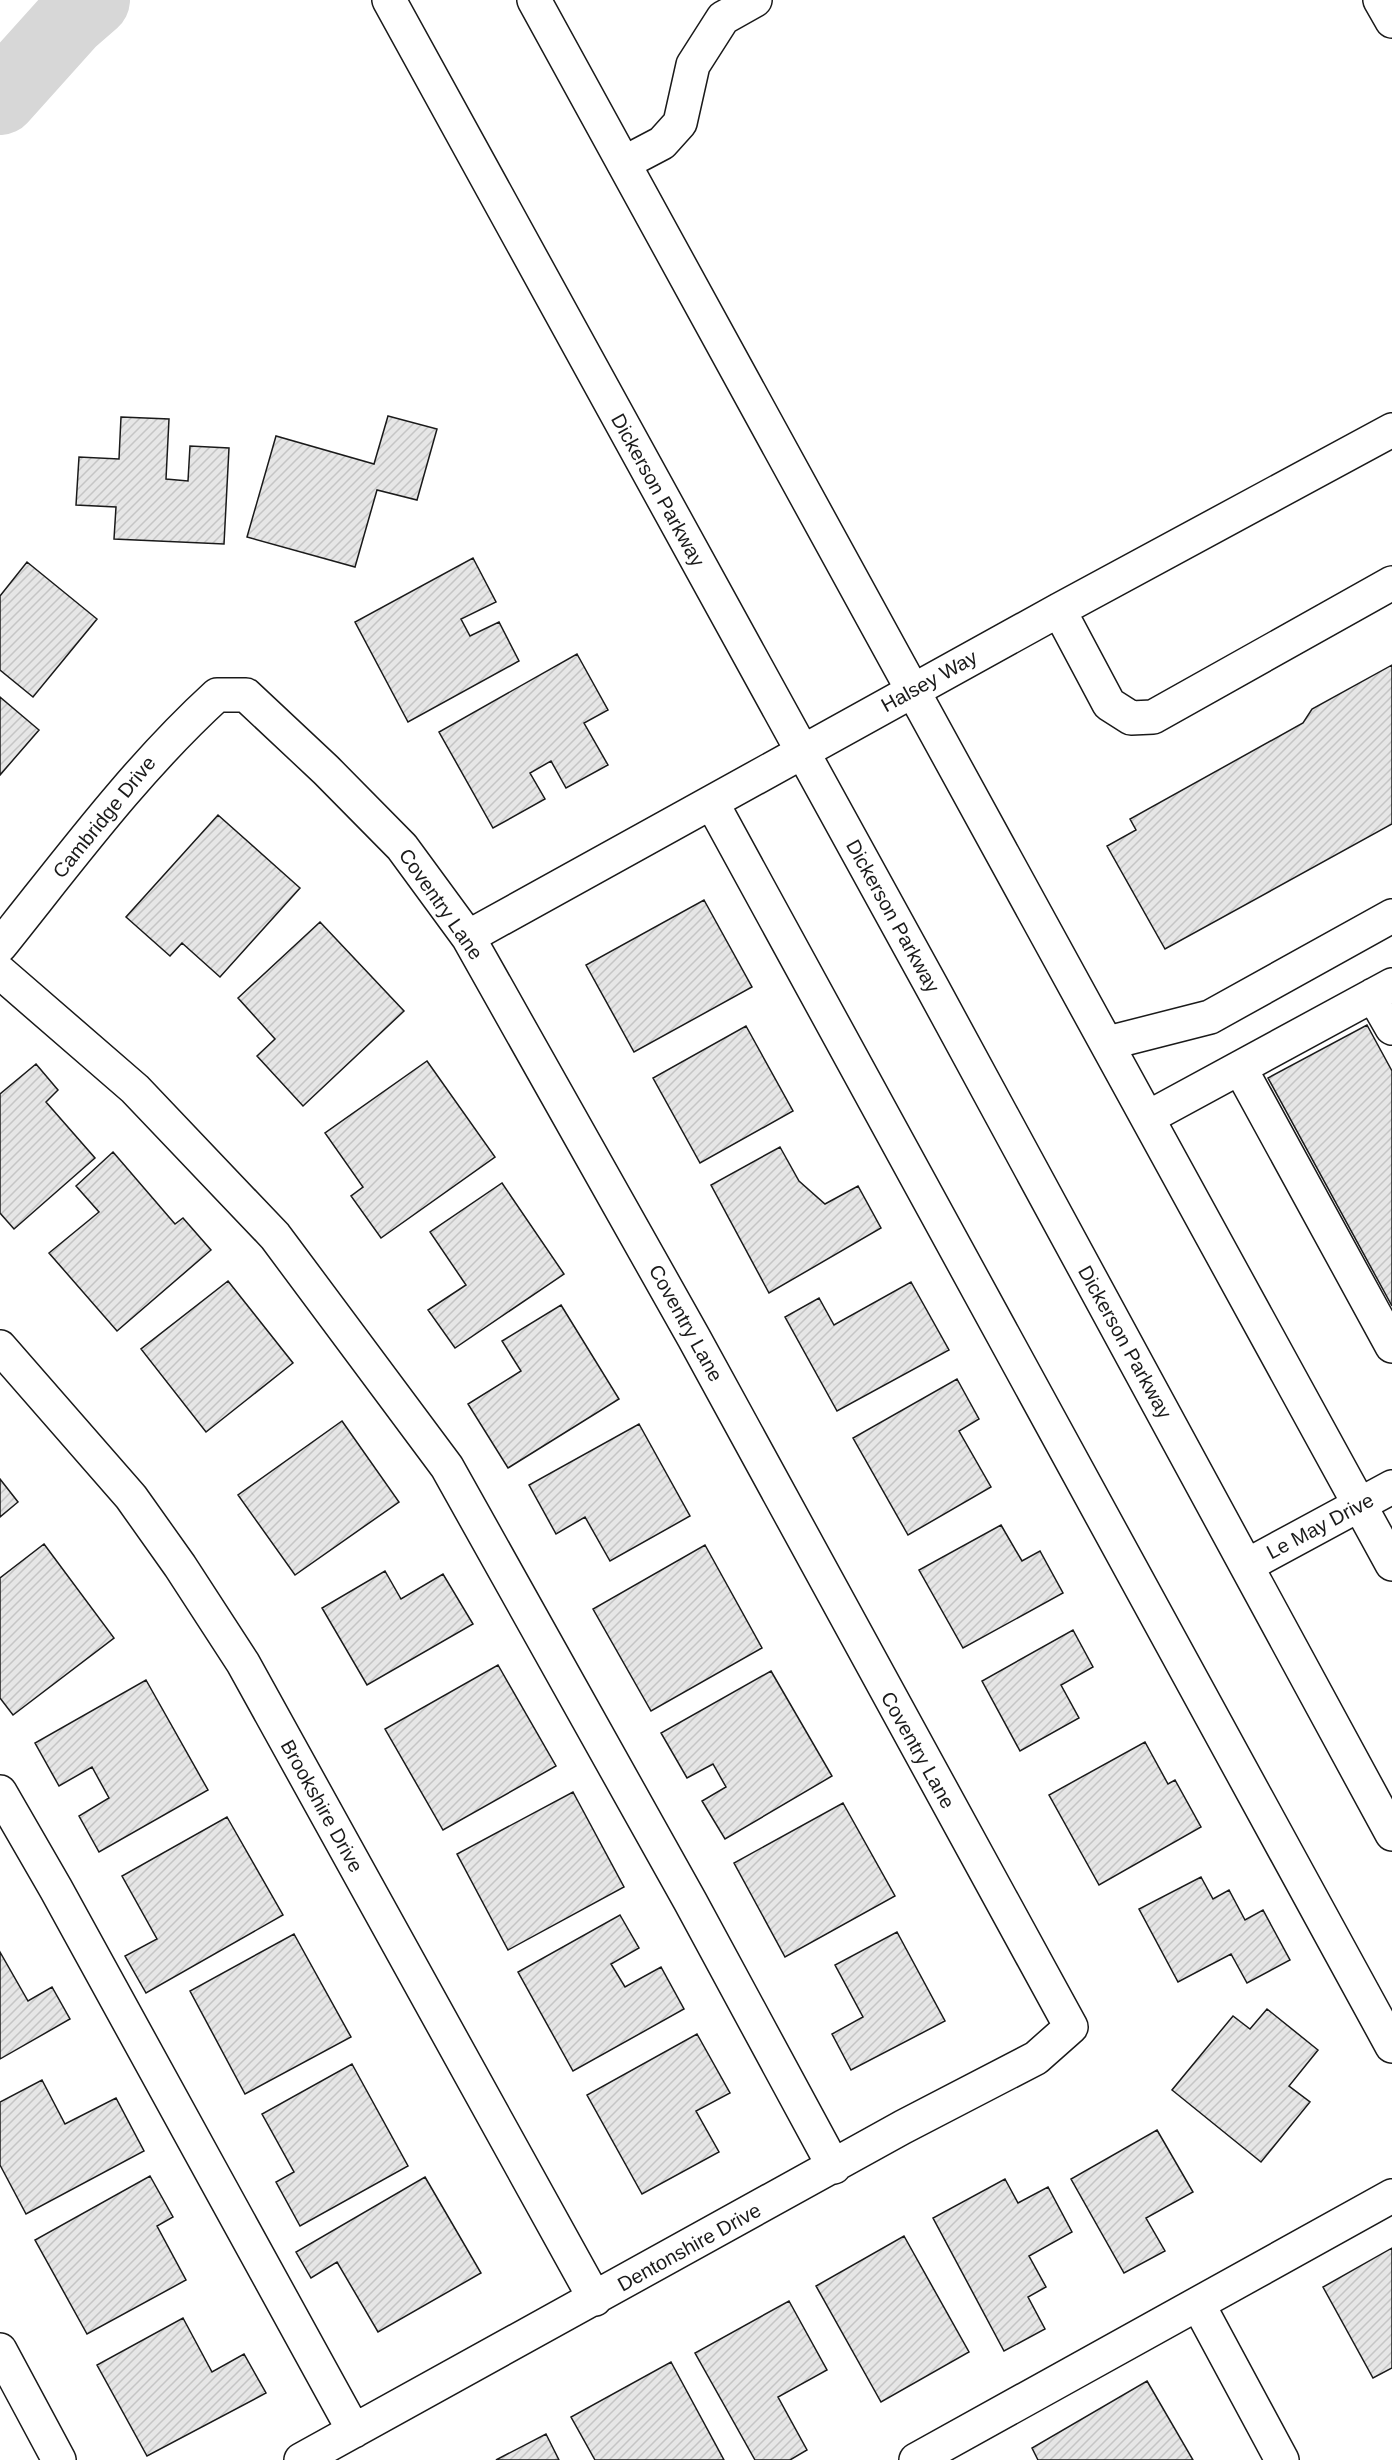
<svg xmlns="http://www.w3.org/2000/svg" width="1392" height="2460" font-family="Arial,sans-serif">
<defs>
<pattern id="building-hatch" width="6" height="6" patternUnits="userSpaceOnUse" patternTransform="scale(1.5)"><rect width="6" height="6" fill="#e6e6e6"/><path d="M-1 1l2-2M0 6l6-6M5 7l2-2" fill="none" stroke="#c5c5c5"/></pattern>
</defs>
<rect width="100%" height="100%" fill="#fff"/>
<g fill="none" stroke-linecap="round" stroke-linejoin="round">
<!-- river -->
<path stroke="#d7d7d7" stroke-width="74" d="M0,98l70,-78 23,-20"/>
</g>
<!-- building -->
<path fill="url(#building-hatch)" stroke="#1a1a1a" stroke-width="1.5" d="M388,416l49,13 -20,71 -40,-10 -22,77 -108,-30 29,-101 98,28z
M121,417l48,2 -3,60 22,2 2,-35 39,2 -5,96 -110,-5 2,-32 -40,-2 3,-48 40,2z
M473,558l23,44 -35,17 9,17 29,-14 20,39 -111,61 -53,-100z
M27,562l70,57 -64,78 -33,-27v-74z
M577,654l31,56 -24,13 24,42 -42,23 -15,-27 -21,12 15,26 -52,29 -54,-96z
M1392,665v159l-227,125 -58,-103 29,-16 -6,-11 173,-96 9,-14z
M0,697l39,33 -39,45z
M218,815l82,73 -80,89 -38,-34 -12,13 -44,-39z
M704,900l48,87 -118,65 -48,-87z
M320,922l84,89 -101,95 -46,-50 18,-17 -37,-41z
M1367,1025l25,46v235l-124,-228z
M746,1026l47,85 -93,52 -47,-85z
M427,1061l68,96 -114,81 -30,-42 12,-9 -38,-54z
M36,1064l22,26 -12,12 49,56 -81,71 -14,-16v-119z
M780,1147l19,34 26,23 33,-18 23,42 -112,65 -58,-108z
M113,1152l62,72 8,-6 28,32 -94,81 -68,-78 50,-41 -23,-26z
M502,1183l62,91 -109,74 -27,-38 38,-25 -36,-53z
M228,1281l65,82 -87,69 -65,-83z
M911,1282l38,68 -112,61 -52,-94 34,-19 15,27z
M561,1305l58,94 -111,69 -40,-64 53,-33 -19,-30z
M957,1379l22,40 -20,12 32,56 -83,48 -55,-97z
M342,1421l57,81 -104,73 -57,-80z
M639,1424l51,92 -80,45 -25,-44 -29,17 -27,-49z
M0,1479l18,23 -18,15z
M1001,1525l21,36 18,-10 23,42 -100,55 -44,-78z
M44,1544l70,94 -101,77 -13,-17v-120z
M705,1545l57,103 -111,63 -58,-102z
M385,1571l16,28 42,-25 30,50 -106,61 -45,-77z
M1073,1630l20,37 -32,18 18,33 -59,33 -38,-70z
M498,1665l58,101 -113,64 -58,-101z
M771,1671l61,105 -107,63 -23,-38 24,-14 -13,-23 -26,14 -26,-45z
M146,1680l62,110 -109,62 -20,-36 30,-18 -17,-31 -33,19 -24,-43z
M1145,1742l23,42 7,-4 26,47 -102,58 -50,-90z
M573,1792l51,95 -116,63 -51,-96z
M843,1803l52,93 -110,61 -51,-94z
M227,1817l56,98 -137,78 -21,-37 32,-17 -35,-63z
M1201,1877l12,22 16,-9 16,30 18,-10 27,50 -43,23 -16,-29 -53,28 -39,-73z
M620,1915l19,33 -28,16 14,23 36,-20 23,42 -111,62 -55,-99z
M897,1932l48,89 -94,49 -19,-36 31,-17 -28,-52z
M294,1934l57,103 -106,57 -55,-103z
M0,1952l28,49 24,-14 18,32 -70,40z
M1267,2009l51,41 -29,36 21,16 -49,60 -89,-72 61,-74 17,13z
M697,2034l33,59 -34,18 23,41 -77,42 -55,-99z
M352,2064l56,102 -108,60 -24,-44 18,-10 -32,-58z
M42,2080l23,44 51,-26 28,53 -118,63 -26,-49v-63z
M1157,2130l36,62 -47,26 19,33 -41,22 -53,-94z
M150,2176l23,41 -16,9 29,54 -99,54 -52,-94z
M425,2177l56,96 -103,59 -41,-70 -26,16 -15,-26z
M1005,2179l13,24 30,-16 24,45 -43,24 17,31 -18,10 17,32 -41,22 -71,-133z
M904,2236l65,116 -88,50 -65,-116z
M1392,2248v120l-19,10 -50,-91z
M789,2301l38,69 -49,27 29,53 -17,10h-35l-60,-107z
M183,2318l29,54 32,-18 22,39 -119,63 -50,-91z
M671,2362l53,98h-129l-24,-43z
M1147,2381l46,79h-155l-6,-12z
M546,2434l13,26h-63z"/>
<g fill="none" stroke-linecap="round" stroke-linejoin="round">
<defs>
<path id="minor" d="M1380,0l12,21
M624,163l38,-20 18,-20 13,-58 30,-47 32,-18
M1059,610l50,94 22,14 22,-1 239,-134
M712,803l680,1243
M468,937l591,-327 333,-180
M0,946c69,-86 135,-176 217,-251h29l80,75 76,77 66,90 226,401 377,689 -35,31 -133,69 -602,333
M0,972l135,117 140,147 172,231 243,434 144,266
M1373,995l19,33
M1108,1043l102,-26 182,-101
M1240,1068l152,278
M1149,1117l243,-132
M0,1347l131,150 49,69 63,97 352,636
M1248,1565l144,-78
M0,1792l56,97 298,542
M1198,2304l84,156
M0,2350l59,110
M916,2460l476,-264"/>
<path id="major" d="M389,0l543,987 460,847
M534,0l858,1564"/>
</defs>
<!-- minor casing -->
<use href="#minor" stroke="#1a1a1a" stroke-width="36"/>
<!-- major casing -->
<use href="#major" stroke="#1a1a1a" stroke-width="36"/>
<!-- minor -->
<use href="#minor" stroke="#fff" stroke-width="33"/>
<!-- major -->
<use href="#major" stroke="#fff" stroke-width="33"/>
</g>
<g text-anchor="middle" stroke-width="4.5" stroke-linejoin="round" paint-order="stroke">
<!-- street labels -->
<g font-size="20" fill="#1a1a1a" stroke="#fff">
<text transform="translate(658 490) rotate(61)" y="7">Dickerson Parkway</text>
<text transform="translate(929 681) rotate(-29)" y="7">Halsey Way</text>
<text transform="translate(104 817) rotate(-51)" y="7">Cambridge Drive</text>
<text transform="translate(441 904) rotate(55)" y="7">Coventry Lane</text>
<text transform="translate(893 916) rotate(61)" y="7">Dickerson Parkway</text>
<text transform="translate(686 1323) rotate(61)" y="7">Coventry Lane</text>
<text transform="translate(1125 1342) rotate(61)" y="7">Dickerson Parkway</text>
<text transform="translate(1320 1526) rotate(-28)" y="7">Le May Drive</text>
<text transform="translate(918 1750) rotate(61)" y="7">Coventry Lane</text>
<text transform="translate(322 1806) rotate(61)" y="7">Brookshire Drive</text>
<text transform="translate(689 2247) rotate(-29)" y="7">Dentonshire Drive</text>
</g>
</g>
</svg>
